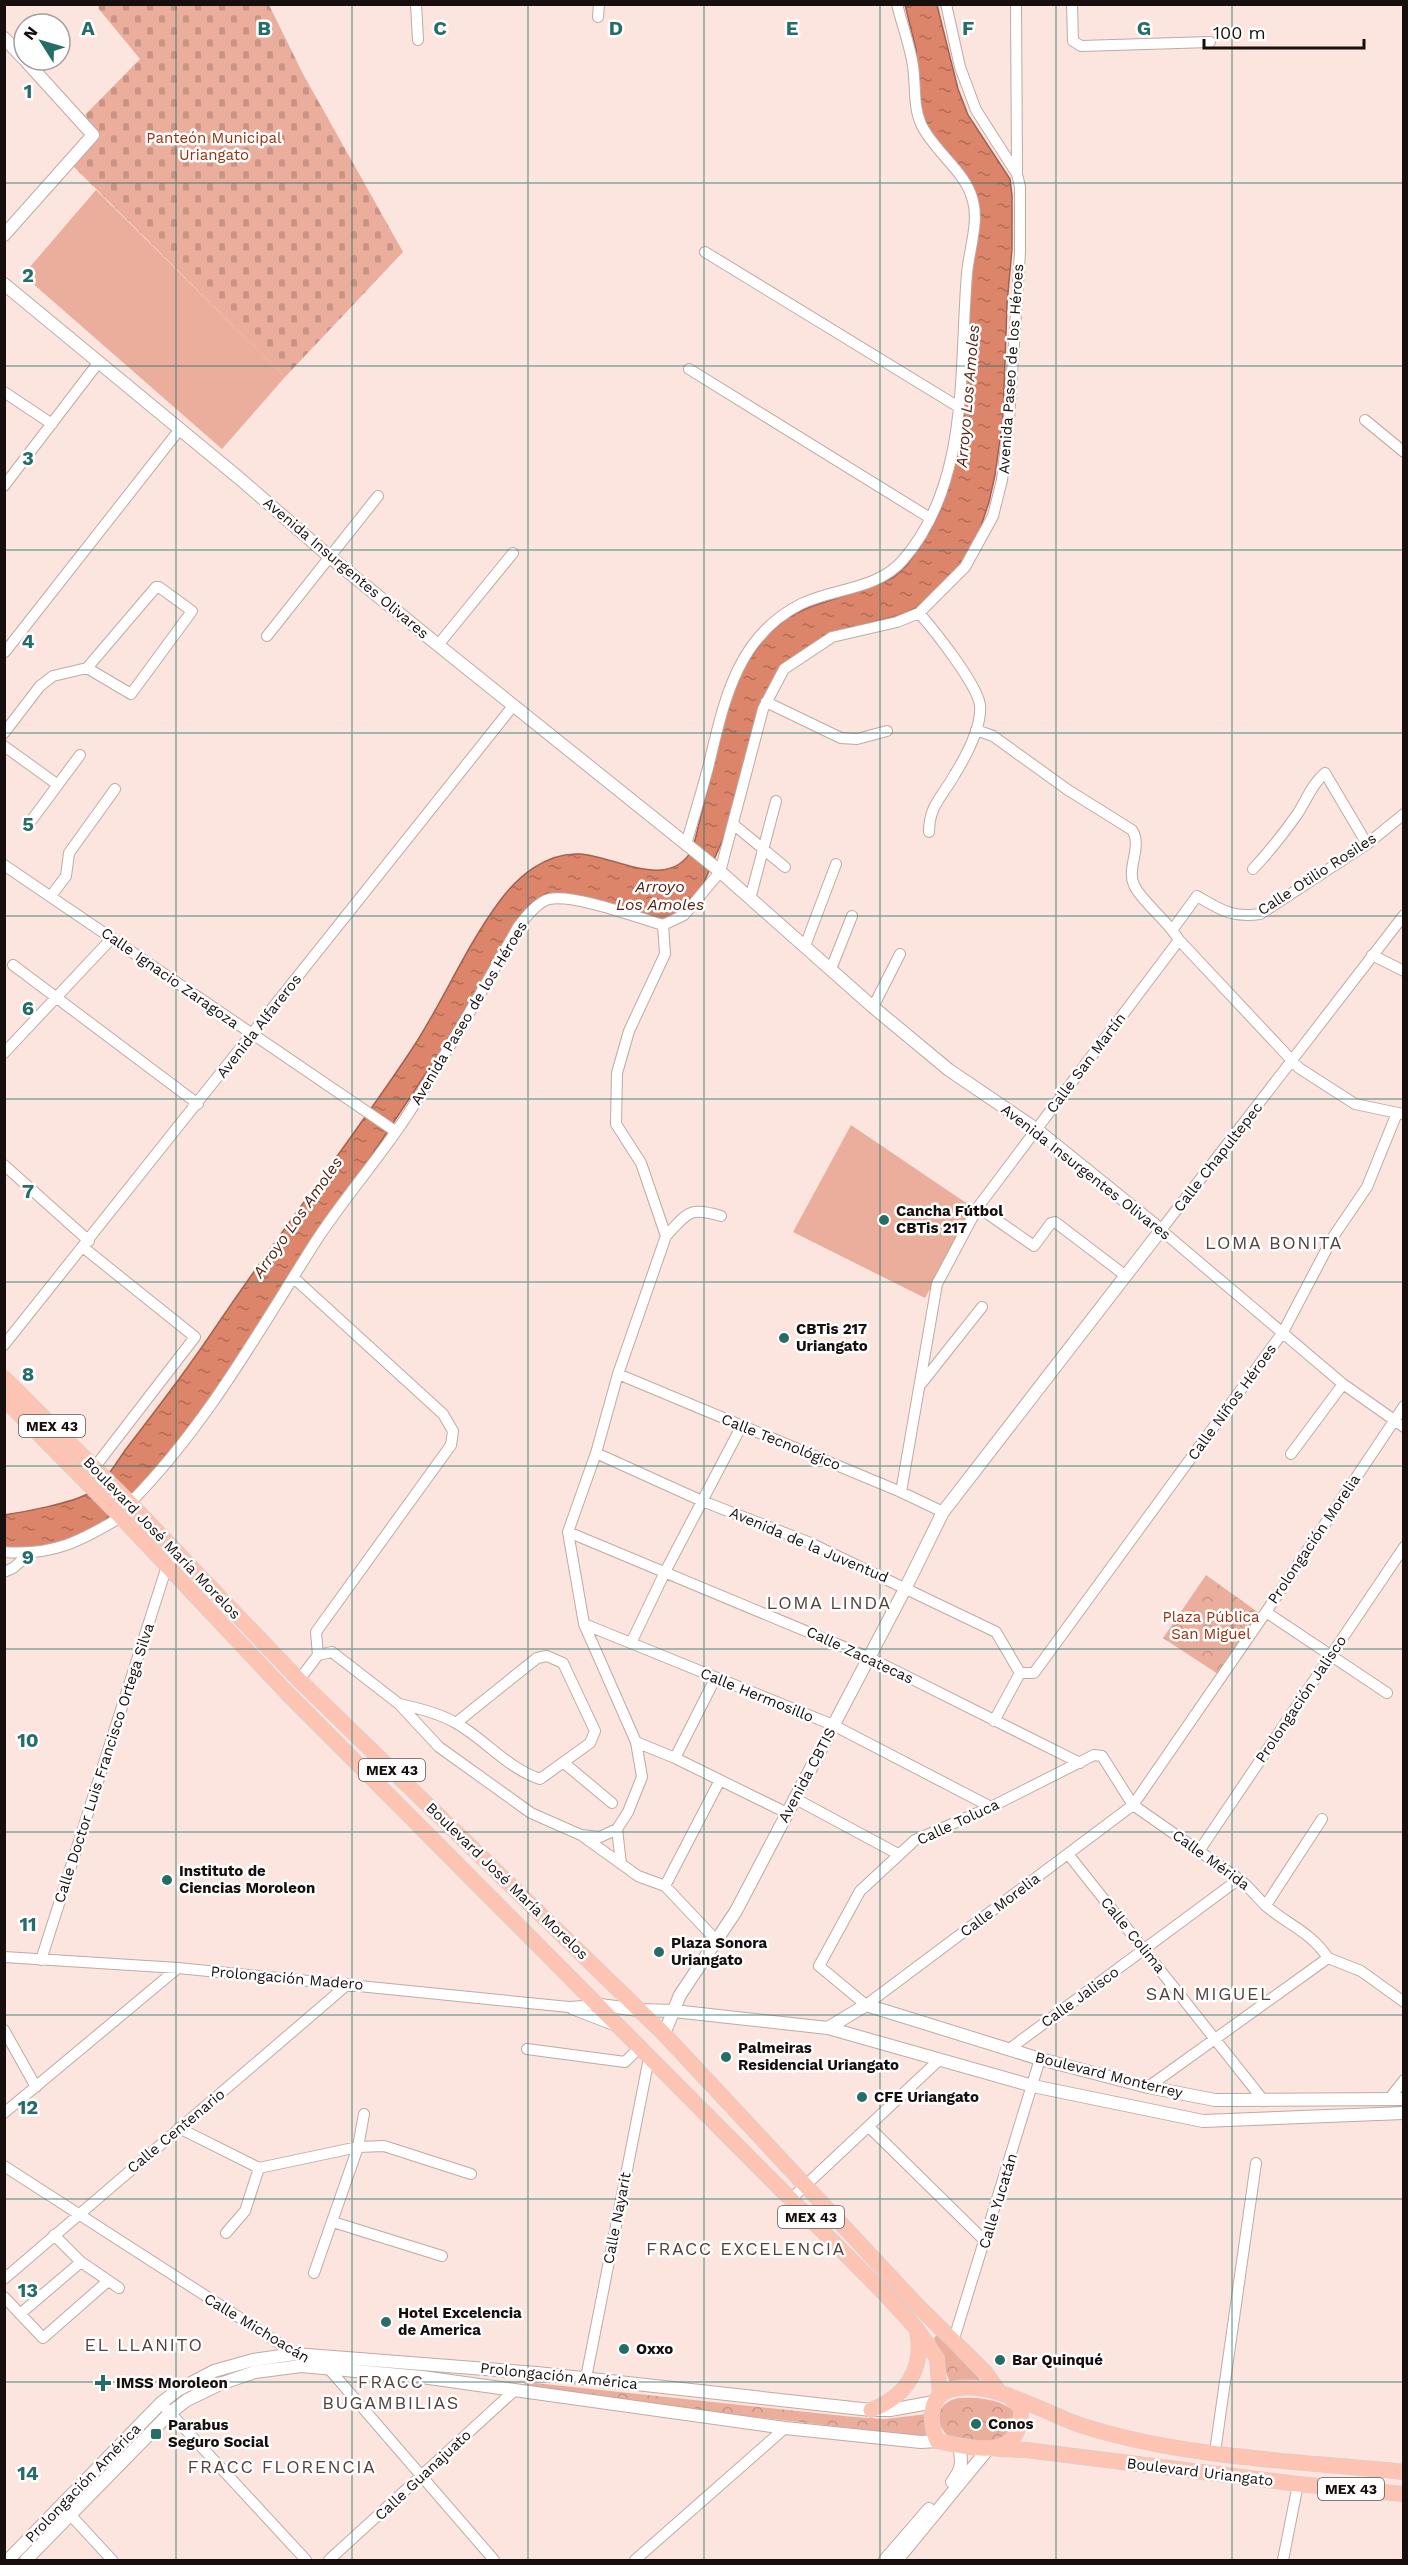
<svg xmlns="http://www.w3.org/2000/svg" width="1408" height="2565" font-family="'Work Sans',sans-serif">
<defs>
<pattern id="cemetery-stones" width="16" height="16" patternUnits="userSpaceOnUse" patternTransform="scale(1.5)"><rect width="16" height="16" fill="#ebae9c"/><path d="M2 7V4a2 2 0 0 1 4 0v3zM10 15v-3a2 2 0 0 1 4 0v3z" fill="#c99485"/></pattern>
<pattern id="park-crowns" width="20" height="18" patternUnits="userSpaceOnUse" patternTransform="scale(1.5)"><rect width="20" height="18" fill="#ebae9c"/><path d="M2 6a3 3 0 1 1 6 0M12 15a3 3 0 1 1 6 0" fill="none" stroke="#c99485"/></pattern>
<pattern id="water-ripples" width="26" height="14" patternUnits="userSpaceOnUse" patternTransform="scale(1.5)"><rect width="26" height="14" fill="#dd856b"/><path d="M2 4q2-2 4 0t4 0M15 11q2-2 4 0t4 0" fill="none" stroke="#b26b56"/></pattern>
</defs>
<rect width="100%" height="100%" fill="#fbe5de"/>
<!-- cemetery -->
<path fill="url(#cemetery-stones)" d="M100,5h169l34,69 100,178 -118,125 -212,-211 27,-29 -15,-22 55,-56 -42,-51z"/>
<!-- park -->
<path fill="url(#park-crowns)" d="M1206,1575l53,38 -41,61 -55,-36z
M937,2335l42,43 1,3 -30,2 -16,-45z
M526,2382l328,35 30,2 44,-5v23l-292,-34 -115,-16z
M959,2398c22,-1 40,1 58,15l-14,31 -54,-7c-16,-15 -13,-35 10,-39z"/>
<!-- pitch -->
<path fill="#ebae9c" d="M96,190l189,187 -63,72 -199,-174z
M851,1125l124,84 -50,89 -132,-66z"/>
<!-- water -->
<path fill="url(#water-ripples)" stroke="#a2624f" stroke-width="1.5" d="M905,5h32l21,84 10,26 42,64 2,16v54l-5,55 -4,114 -8,57 -6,27 -13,39 -10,20 -20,21 -30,26 -15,7 -67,17 -53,35 -50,154 -30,68 -19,22 -20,10 -81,-22 -34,-6 -17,11 -13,17 -75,128 -263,398 -86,85 -31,14 -57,4 -1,-35c20,-3 69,-12 85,-22 15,-9 27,-30 37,-44 31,-40 61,-79 89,-121 63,-94 134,-184 197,-279 31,-47 53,-101 87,-147 18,-25 47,-50 81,-48 35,2 90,39 113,-6l39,-158 15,-27 18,-26 23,-20 22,-10 66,-22 18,-8 13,-12 23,-34 11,-22 16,-52 7,-55 8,-145 6,-52 -54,-83 -6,-36 -2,-37z"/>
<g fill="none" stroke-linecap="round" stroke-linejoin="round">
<defs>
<path id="minor" d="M416,4l2,36
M1016,4l1,168
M1072,4l1,37 8,5 129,-4
M598,17l1,-13
M705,252l252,154
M689,369l241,149
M4,392l48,32
M1365,420l39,32
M4,486l94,-123
M919,613c15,17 58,71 61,92 2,22 -14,51 -25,69 -12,22 -26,31 -26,58
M267,636l111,-140
M438,645l75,-92
M5,652l175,-223
M766,702l75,36 16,1 30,-8
M976,730l17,6 75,54 64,40c11,16 -6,38 2,55 7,16 34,36 45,55l120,128 56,36 48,10
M4,733l36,-47 13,-10 34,-8 69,-81h3l33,24 -61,83 -44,-26
M4,746l54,39
M733,824l52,43
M28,825l52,-70
M686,844c8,-27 16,-53 23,-80 15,-63 28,-128 92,-160 33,-16 76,-14 102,-44 67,-77 56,-191 64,-286 2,-24 12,-51 6,-73 -7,-30 -39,-49 -52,-77 -8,-18 -5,-39 -8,-58 -3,-21 -11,-41 -16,-62
M4,865l391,266
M1253,869c17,-18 31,-36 45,-56 9,-14 14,-29 27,-40l42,71
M51,896l15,-20 3,-23 46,-64
M750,899l26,-98
M1404,915l-243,315 182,154 61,43
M1173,929l24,-33c24,14 35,22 63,18l107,-70 37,-30
M805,946l31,-82
M1372,955l32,16
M13,965l185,139
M831,969l21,-53
M873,1007l27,-53
M4,1053l108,-115
M4,1165l85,76
M978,1207l56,39 17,-23 4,-1 71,54
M666,1236c22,-23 22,-30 55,-20
M84,1248l111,89 -101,131
M295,1279l148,135 10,17 -2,14 -135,187 2,23
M4,1345l509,-639
M618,1374l283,118 42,20
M921,1384l61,-77
M596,1453l106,48 106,41 188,90 24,41
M1291,1454l52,-70
M901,1492l36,-208 41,-77 201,-267
M130,1503c77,-78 128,-171 186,-262 30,-46 67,-87 96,-133 37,-59 72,-120 106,-181 7,-9 19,-25 31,-28 26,-5 87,18 114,26l21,-10 36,-43 43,-163 21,-40 48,-32 65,-15 22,-9 46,-46 28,-51 9,-36 7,-61 11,-167v-65l-3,-13 -41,-64 -16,-43 -14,-63
M568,1532l300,125 212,106
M4,1552c49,4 77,-11 117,-35
M4,1572l9,-4 16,-14
M1266,1612l121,81
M584,1624l249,101 158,82
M631,1643l34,-71 76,-145
M1020,1673h14l249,-341 50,-95 34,-50 30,-74
M299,1680l19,-25 14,-3 67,52 40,43 92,66 50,22 57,41 27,10 52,55
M399,1704c19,4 40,9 57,19 30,17 51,45 84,56l50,-36 5,-12 -32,-68 -16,-7 -10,2 -81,65
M994,1721l26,-48
M636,1742l39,16 112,55
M675,1758l40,-79
M564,1763l48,40
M794,1798l104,56
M617,1829l4,35
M581,1835l19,2 17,-8 11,-17 14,-35 -6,-35 -52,-118 -16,-92 28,-79 22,-79 48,-138 -25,-73 -25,-39 1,-51 12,-42 36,-77 -2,-29
M1199,1851l205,-304
M1068,1854l196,247
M665,1886l54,-104
M1266,1905l56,-86
M4,1957l174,11 391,39 31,-2
M1328,1958c-17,-26 -40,-33 -62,-52 -9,-9 -17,-19 -27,-27l-106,-74 -31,-49 -8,-1 -103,52 -76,33 -55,51 -41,75 47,39 267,-200 133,-193 138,-206
M1328,1958l33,13 43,31
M41,1960l126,-394 4,-5
M572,2009l44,17
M4,2030l32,57
M527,2049l98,13 14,-14
M1008,2050l231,-171
M1148,2087l180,-129
M1389,2099l15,-19
M4,2113l174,-145
M869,2127l117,115
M179,2128l80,40 99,-21 26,-1 87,28
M4,2166l295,190
M792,2198l146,-137
M333,2222l109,34
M226,2233l19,-22 14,-43
M54,2235l27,27 38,26
M314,2273l44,-126 6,-33
M4,2279l344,-295
M4,2297l39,41 65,-57
M20,2314l61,-52
M953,2342l87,-283
M324,2367l6,3 164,190
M586,2378l63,-320
M161,2403l145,157
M1215,2452l41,-289
M65,2509l47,51
M329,2560l186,-170
M635,2560l150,-132
M1283,2560l15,-76"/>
<path id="tertiary" d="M4,38l20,21
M4,235l89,-100 -68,-75
M4,284l235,194 91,79 108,88 278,223 157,139 76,63 87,59 125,101 -218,282 -37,75 -170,324 -56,84 -16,39
M600,2005l39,5 35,1 154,17 205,58 170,35 201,-8
M828,2028l38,-23 174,54 108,28 67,13 189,-1
M952,2482c11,-14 10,-20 7,-37
M8,2560l153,-157 17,-13 36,-19 39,-11 42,-6 242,19 334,37h19l44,-8
M26,2560l144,-147 17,-13 33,-16 35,-12 46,-6 121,11 363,51 136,14 16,-1
M885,2560l44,-51
M897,2560l91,-111"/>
<path id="primary" d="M4,1378l126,125 169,177 365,354 253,271 68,67 15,21
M4,1399l117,118 166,176 597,600 32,35 21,30 3,37
M1008,2395l13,13c0,55 -46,40 -84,33 -7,-17 -10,-43 12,-51 39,-13 97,24 134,36 101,32 216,35 321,46
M871,2410c34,-13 54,-41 46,-79
M999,2449l27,1 272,34 106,10"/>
</defs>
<!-- minor casing -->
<use href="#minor" stroke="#bfaaa4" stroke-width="12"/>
<!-- tertiary casing -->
<use href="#tertiary" stroke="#bfaaa4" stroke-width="14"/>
<!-- primary casing -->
<use href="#primary" stroke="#d1cfcf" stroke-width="16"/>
<!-- minor -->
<use href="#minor" stroke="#fff" stroke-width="10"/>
<!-- tertiary -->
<use href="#tertiary" stroke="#fff" stroke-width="12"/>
<!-- primary -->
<use href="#primary" stroke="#fdc4b3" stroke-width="15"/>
</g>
<!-- grid -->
<path fill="none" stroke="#256e68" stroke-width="1.5" stroke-opacity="0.55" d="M176,4v2556M352,4v2556M528,4v2556M704,4v2556M880,4v2556M1056,4v2556M1232,4v2556M4,183h1400M4,366h1400M4,550h1400M4,733h1400M4,916h1400M4,1099h1400M4,1282h1400M4,1466h1400M4,1649h1400M4,1832h1400M4,2015h1400M4,2199h1400M4,2382h1400"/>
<!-- markers -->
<g fill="#256e68" stroke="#fff" stroke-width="2">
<circle cx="884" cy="1220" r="6"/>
<circle cx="784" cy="1338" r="6"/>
<circle cx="167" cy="1880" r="6"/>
<circle cx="659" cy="1952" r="6"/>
<circle cx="726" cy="2057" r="6"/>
<circle cx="862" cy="2097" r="6"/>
<circle cx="386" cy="2322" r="6"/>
<circle cx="624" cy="2349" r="6"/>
<circle cx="1000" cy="2360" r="6"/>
<path d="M100 2374h6v6h6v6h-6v6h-6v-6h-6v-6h6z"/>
<circle cx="976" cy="2424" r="6"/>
<rect x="150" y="2428" width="12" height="12" rx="3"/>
</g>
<g text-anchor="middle" stroke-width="5" stroke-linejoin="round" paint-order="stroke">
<!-- shield labels -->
<g fill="#fff" stroke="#5d5756" stroke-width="1.5">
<rect x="19" y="1415" width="66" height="22" rx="4.5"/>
<rect x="359" y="1759" width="66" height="22" rx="4.5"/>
<rect x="778" y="2206" width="66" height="22" rx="4.5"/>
<rect x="1318" y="2478" width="66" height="22" rx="4.5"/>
</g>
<g font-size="14" font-weight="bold" fill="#170f0d">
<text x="52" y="1431">MEX 43</text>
<text x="392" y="1775">MEX 43</text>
<text x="811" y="2222">MEX 43</text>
<text x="1351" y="2494">MEX 43</text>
</g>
<!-- park labels -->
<g font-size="15" fill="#972f0c" stroke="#fff">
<text x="214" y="143">Panteón Municipal<tspan x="214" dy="17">Uriangato</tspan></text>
<text x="1211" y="1622">Plaza Pública<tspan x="1211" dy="17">San Miguel</tspan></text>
</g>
<!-- street labels -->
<g font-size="15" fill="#170f0d" stroke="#fff">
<text transform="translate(1011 369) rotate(-86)" y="5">Avenida Paseo de los Héroes</text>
<text transform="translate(346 568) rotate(40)" y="5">Avenida Insurgentes Olivares</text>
<text transform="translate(1317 874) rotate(-33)" y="5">Calle Otilio Rosiles</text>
<text transform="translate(170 978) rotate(35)" y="5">Calle Ignacio Zaragoza</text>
<text transform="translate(469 1013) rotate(-59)" y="5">Avenida Paseo de los Héroes</text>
<text transform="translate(259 1026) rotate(-52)" y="5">Avenida Alfareros</text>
<text transform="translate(1086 1063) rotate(-53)" y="5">Calle San Martín</text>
<text transform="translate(1218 1157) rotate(-52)" y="5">Calle Chapultepec</text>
<text transform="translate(1086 1172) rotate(38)" y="5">Avenida Insurgentes Olivares</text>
<text transform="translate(1232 1402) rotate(-54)" y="5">Calle Niños Héroes</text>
<text transform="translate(781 1442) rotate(22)" y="5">Calle Tecnológico</text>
<text transform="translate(162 1538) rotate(46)" y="5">Boulevard José María Morelos</text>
<text transform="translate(1314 1539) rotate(-56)" y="5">Prolongación Morelia</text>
<text transform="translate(809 1545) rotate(23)" y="5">Avenida de la Juventud</text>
<text transform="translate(860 1655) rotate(25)" y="5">Calle Zacatecas</text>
<text transform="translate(757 1695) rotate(22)" y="5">Calle Hermosillo</text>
<text transform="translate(1301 1699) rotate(-56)" y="5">Prolongación Jalisco</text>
<text transform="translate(104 1763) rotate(-72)" y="5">Calle Doctor Luis Francisco Ortega Silva</text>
<text transform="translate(807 1775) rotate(-62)" y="5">Avenida CBTIS</text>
<text transform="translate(958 1822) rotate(-25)" y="5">Calle Toluca</text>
<text transform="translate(1211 1860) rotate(36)" y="5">Calle Mérida</text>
<text transform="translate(507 1881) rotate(44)" y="5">Boulevard José María Morelos</text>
<text transform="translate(1000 1905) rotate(-37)" y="5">Calle Morelia</text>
<text transform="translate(1133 1935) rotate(51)" y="5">Calle Colima</text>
<text transform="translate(287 1978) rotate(5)" y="5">Prolongación Madero</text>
<text transform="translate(1080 1997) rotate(-36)" y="5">Calle Jalisco</text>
<text transform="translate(1109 2075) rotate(14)" y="5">Boulevard Monterrey</text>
<text transform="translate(176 2131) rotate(-40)" y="5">Calle Centenario</text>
<text transform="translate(998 2201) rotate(-73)" y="5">Calle Yucatán</text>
<text transform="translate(617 2218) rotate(-79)" y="5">Calle Nayarit</text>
<text transform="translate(257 2328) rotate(31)" y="5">Calle Michoacán</text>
<text transform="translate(559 2376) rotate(6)" y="5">Prolongación América</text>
<text transform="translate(1200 2472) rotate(7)" y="5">Boulevard Uriangato</text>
<text transform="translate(423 2475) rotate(-43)" y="5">Calle Guanajuato</text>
<text transform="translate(83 2483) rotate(-46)" y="5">Prolongación América</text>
</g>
<!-- poi labels -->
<g font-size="15" font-weight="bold" fill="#170f0d" stroke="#fff" text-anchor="start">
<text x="896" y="1216">Cancha Fútbol<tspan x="896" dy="17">CBTis 217</tspan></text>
<text x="796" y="1334">CBTis 217<tspan x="796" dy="17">Uriangato</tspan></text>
<text x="179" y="1876">Instituto de<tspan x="179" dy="17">Ciencias Moroleon</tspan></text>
<text x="671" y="1948">Plaza Sonora<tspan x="671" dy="17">Uriangato</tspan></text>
<text x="738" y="2053">Palmeiras<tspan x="738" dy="17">Residencial Uriangato</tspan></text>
<text x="874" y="2102">CFE Uriangato</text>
<text x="398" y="2318">Hotel Excelencia<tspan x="398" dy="17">de America</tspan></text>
<text x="636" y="2354">Oxxo</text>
<text x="1012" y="2365">Bar Quinqué</text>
<text x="116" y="2388">IMSS Moroleon</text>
<text x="988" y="2429">Conos</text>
<text x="168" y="2430">Parabus<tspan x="168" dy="17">Seguro Social</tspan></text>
</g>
<!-- water labels -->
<g font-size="16" font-style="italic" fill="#551d0d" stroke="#fff">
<text transform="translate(967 396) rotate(-85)" y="6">Arroyo Los Amoles</text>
<text x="660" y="892">Arroyo<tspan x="660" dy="18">Los Amoles</tspan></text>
<text transform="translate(297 1217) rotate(-55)" y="6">Arroyo Los Amoles</text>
</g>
<!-- quarter labels -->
<g font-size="18" letter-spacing="1.5" fill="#54423d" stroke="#fff">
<text x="1274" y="1249">LOMA BONITA</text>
<text x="829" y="1609">LOMA LINDA</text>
<text x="1209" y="2000">SAN MIGUEL</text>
<text x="746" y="2255">FRACC EXCELENCIA</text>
<text x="144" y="2351">EL LLANITO</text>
<text x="391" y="2388">FRACC<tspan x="391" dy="21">BUGAMBILIAS</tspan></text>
<text x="282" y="2473">FRACC FLORENCIA</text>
</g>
</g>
<g font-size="20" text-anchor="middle" font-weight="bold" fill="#256e68" stroke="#fff" stroke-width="5" stroke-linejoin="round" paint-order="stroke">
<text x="88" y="35">A</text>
<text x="264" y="35">B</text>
<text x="440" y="35">C</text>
<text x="616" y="35">D</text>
<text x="792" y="35">E</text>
<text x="968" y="35">F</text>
<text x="1144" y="35">G</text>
<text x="28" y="98">1</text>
<text x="28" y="282">2</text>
<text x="28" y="465">3</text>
<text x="28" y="648">4</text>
<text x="28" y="831">5</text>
<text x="28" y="1015">6</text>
<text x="28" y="1198">7</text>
<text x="28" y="1381">8</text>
<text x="28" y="1564">9</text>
<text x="28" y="1747">10</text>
<text x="28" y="1931">11</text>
<text x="28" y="2114">12</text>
<text x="28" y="2297">13</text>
<text x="28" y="2480">14</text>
</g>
<!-- border -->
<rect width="1408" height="2565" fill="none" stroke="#170f0d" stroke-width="12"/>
<!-- north arrow -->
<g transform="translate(42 42) rotate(307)"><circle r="28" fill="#ffffff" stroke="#a29f9e" stroke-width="1.5"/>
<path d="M0-4.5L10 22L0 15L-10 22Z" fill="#256e68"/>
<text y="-9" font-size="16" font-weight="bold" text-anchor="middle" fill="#170f0d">N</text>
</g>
<!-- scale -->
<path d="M1204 39v9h160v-9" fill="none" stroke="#170f0d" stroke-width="3"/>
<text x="1213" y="39" font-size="18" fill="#170f0d" stroke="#ffffff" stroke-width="4.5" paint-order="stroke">100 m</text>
</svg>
